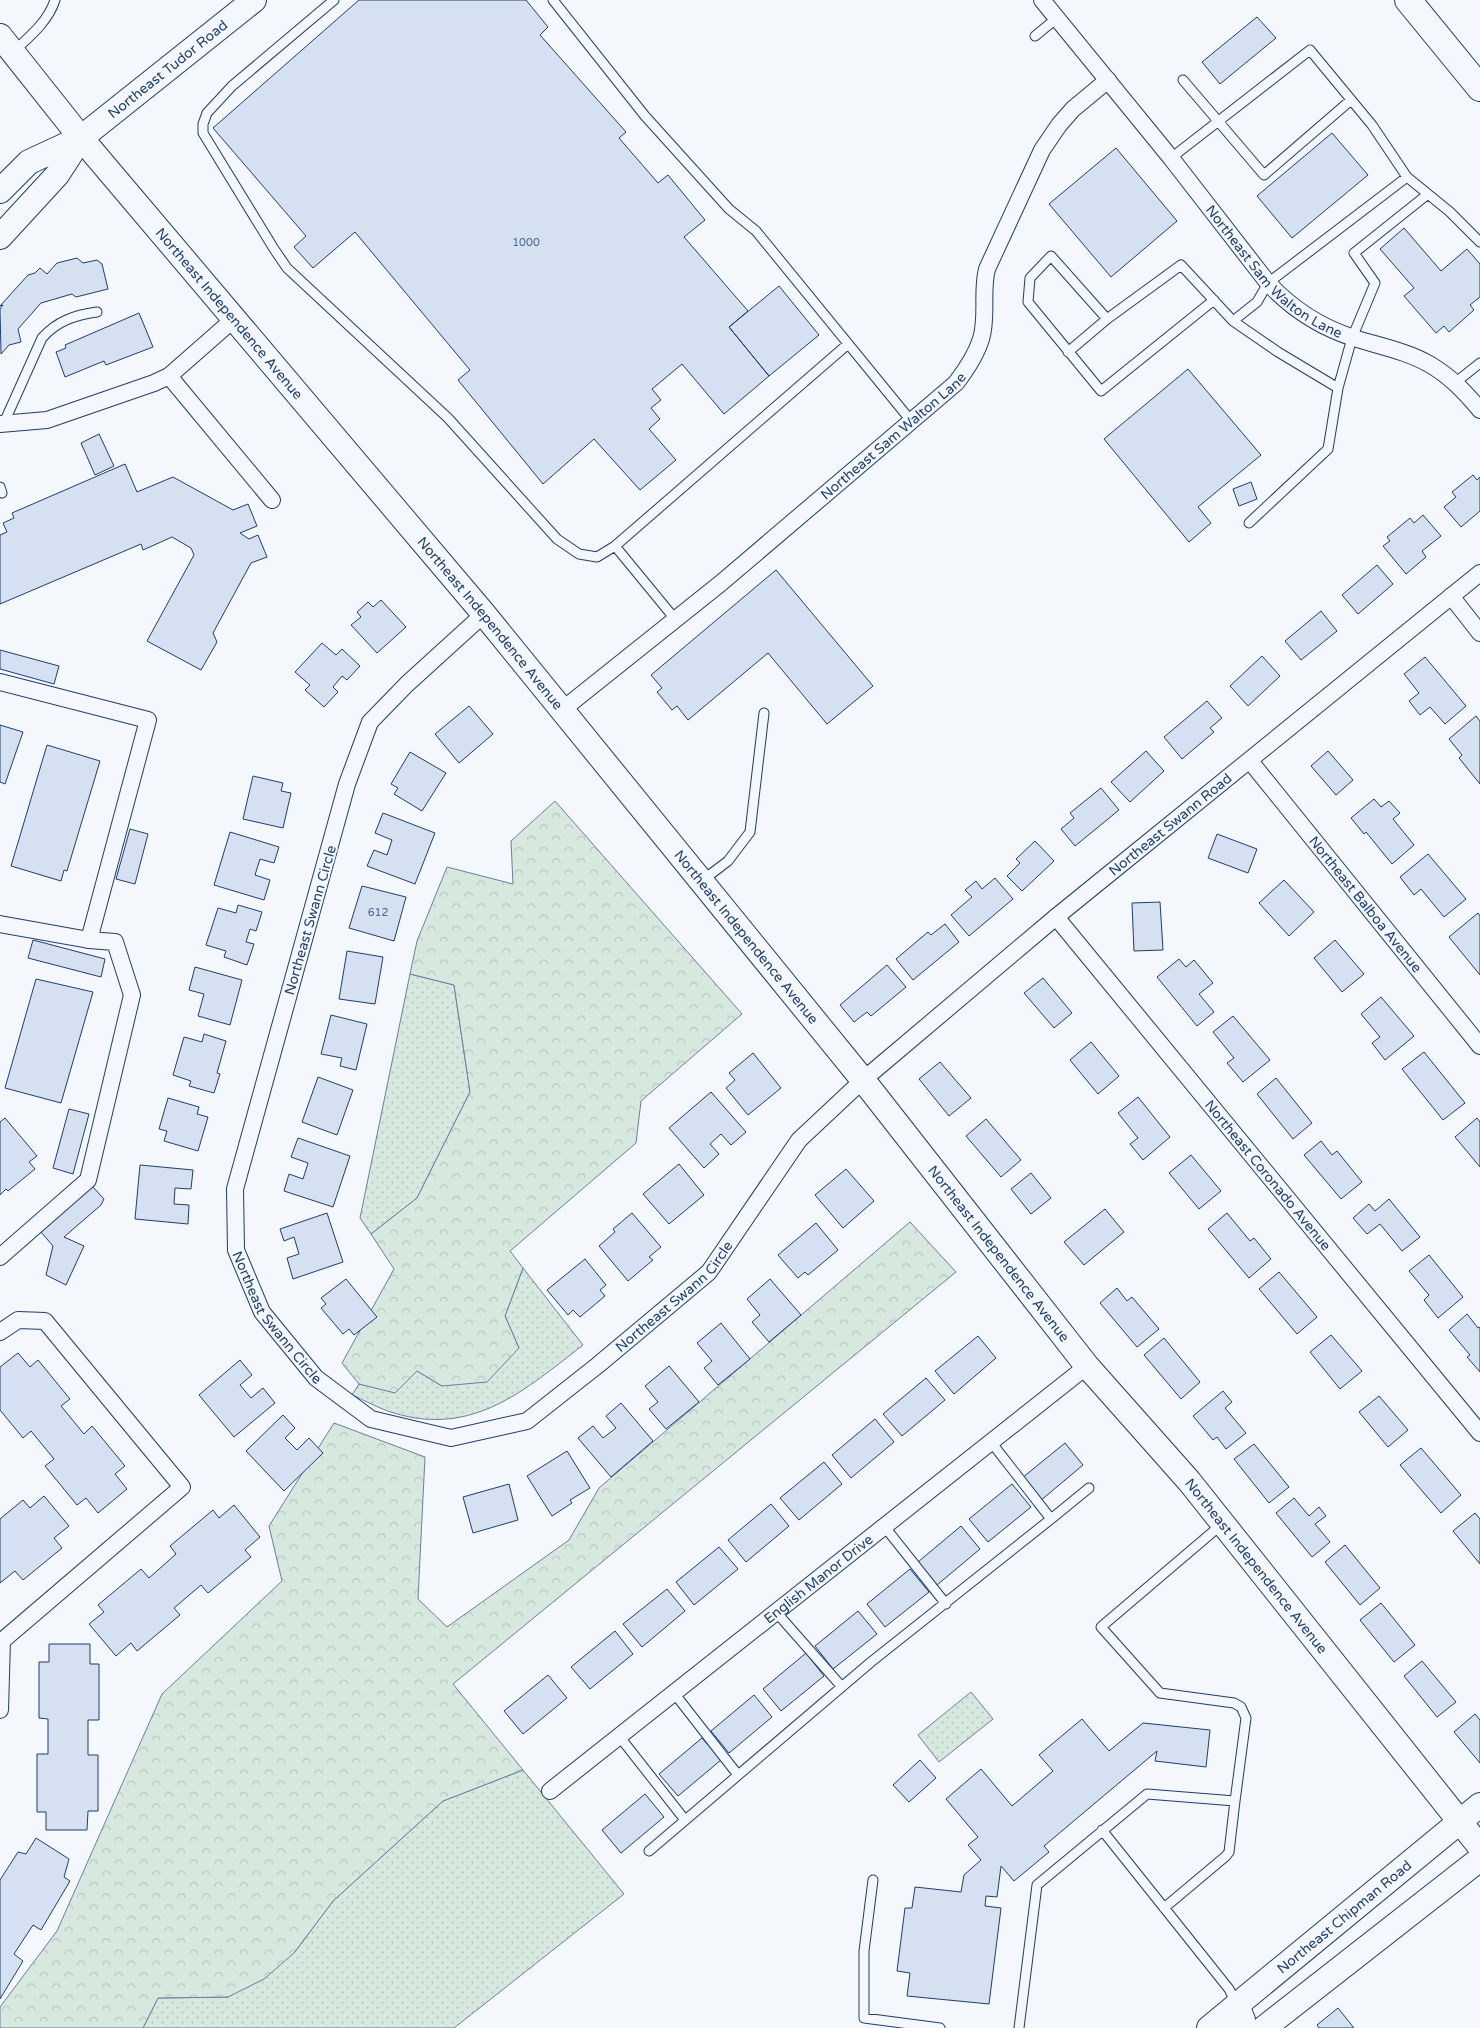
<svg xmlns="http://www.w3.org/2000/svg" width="1480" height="2028" font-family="'Varela Round',sans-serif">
<defs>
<pattern id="grass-dots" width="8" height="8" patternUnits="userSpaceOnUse" patternTransform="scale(1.25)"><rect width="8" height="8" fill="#d7e8df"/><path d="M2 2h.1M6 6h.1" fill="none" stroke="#b8c8c3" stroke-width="1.8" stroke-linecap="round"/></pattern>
<pattern id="forest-crowns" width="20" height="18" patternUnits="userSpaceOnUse" patternTransform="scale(1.25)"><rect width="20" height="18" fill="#d7e8df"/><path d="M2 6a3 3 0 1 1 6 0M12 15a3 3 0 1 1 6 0" fill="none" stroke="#b8c8c3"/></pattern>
</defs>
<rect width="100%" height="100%" fill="#f4f7fb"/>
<!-- grass -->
<path fill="url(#grass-dots)" stroke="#687fa3" d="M410,974l44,11 16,107 -53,106 -46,36 -11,-16z
M523,1268l60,77c-58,45 -110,92 -189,68 -14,-4 -28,-12 -42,-18l7,-11 36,8 22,-21 25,15 77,-38 -14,-32z
M971,1692l22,27 -54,43 -21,-27z
M523,1770l101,124 -170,134h-311l15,-30 70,-1 66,-44 39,-52 110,-100z"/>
<!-- forest -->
<path fill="url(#forest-crowns)" stroke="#687fa3" d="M555,801l187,213 -101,87 -5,42 -126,108 13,17 -18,48 14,32 -32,34 -45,4 -25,-15 -22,22 -36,-9 -17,-21 52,-94 -23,-35 46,-36 53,-106 -16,-107 -44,-11 7,-33 30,-74 66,17 -2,-43z
M910,1222l46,50 -503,412 70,86 -80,31 -110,100 -39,52 -30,26 -36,18 -70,1 -15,30h-143v-21l57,-76 105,-237 120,-113 -13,-55 65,-103 91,34 -7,142 29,28 122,-87 30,-52z"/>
<!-- building -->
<path fill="#d5e0f0" stroke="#1d3f73" d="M359,0h167l22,27 -8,8 86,97 -7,6 39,45 10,-8 37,45 -21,17 64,74 -19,16 40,49 -45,38 -42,-50 -30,25 9,11 -10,8 9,11 -11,10 27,31 -36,30 -46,-51 -51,45 -85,-104 12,-10 -115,-138 -42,36 -19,-21 12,-11 -93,-108z
M1257,17l19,21 -56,46 -18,-22z
M1332,133l36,42 -76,63 -35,-42z
M1116,148l61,73 -66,56 -62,-73z
M1404,228l37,43 26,-22 13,15v33l-10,8 4,5 -25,22 -5,-6 -8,7 -32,-37 10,-8 -34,-39z
M77,258l6,5 14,-3 5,4 6,25 -32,8 -4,-3 -31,9 -23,26 3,13 -12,3 -8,9 -1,-45 3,-4 -3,1 28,-31 7,-2 5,-5 7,6 10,-11z
M779,286l40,49 -50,41 -40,-49z
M139,313l14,34 -47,18 -2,-4 -39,16 -9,-25 10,-4 -1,-3z
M1188,369l73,86 -63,52 13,16 -22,19 -85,-103z
M99,434l15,32 -19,9 -14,-32z
M125,464l12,28 36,-15 60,33 15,-6 9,22 -17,7 9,6 9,-4 9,22 -16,6 -38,70 4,9 -16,28 -54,-29 47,-86 -3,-7 -19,-11 -29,13 -2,-6 -141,60v-69l7,-3 -4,-9 11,-5 -2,-5z
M1473,475l4,5 3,-3v34l-19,16 -17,-20 12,-10 -4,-5z
M1251,482l6,17 -18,7 -6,-17z
M1423,515l18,21 -19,15 4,6 -20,17 -23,-28 7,-5 -3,-4 23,-19 4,5z
M1377,565l16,19 -35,30 -16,-19z
M776,570l97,116 -46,38 -59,-71 -80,67 -11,-14 -5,4 -15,-18 5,-4 -11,-13z
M381,600l25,27 -29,26 -26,-28 10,-8 -4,-5 11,-10 5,5z
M1321,611l16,20 -36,29 -16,-19z
M322,643l14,12 6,-6 18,17 -13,14 -5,-4 -9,11 5,5 -14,15 -19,-17 5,-5 -15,-13z
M0,650l59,16 -5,18 -54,-15z
M1262,656l18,20 -32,30 -18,-20z
M1425,657l41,49 -21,18 -15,-17 -10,8 -11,-14 10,-8 -15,-19z
M1207,701l15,17 -12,10 4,4 -32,27 -18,-22z
M469,706l24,28 -34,29 -24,-29z
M1476,716l4,5v63l-21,-26 3,-3 -13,-16z
M0,725l23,7 -18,52 -5,-2z
M47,745l53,16 -33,110 -3,-1 -3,11 -50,-15z
M1146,751l18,20 -34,31 -19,-20z
M1328,751l25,29 -17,15 -25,-29z
M410,752l36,21 -24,38 -28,-17 4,-6 -7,-4z
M253,776l30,7 -2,8 10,2 -8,35 -40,-9z
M1101,788l18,22 -44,36 -14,-17 13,-11 -4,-5z
M1374,799l7,8 8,-6 11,12 -7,6 21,26 -22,19 -26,-32 -2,2 -13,-16z
M383,813l52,20 -20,51 -48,-18 7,-16 13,5 5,-15 -17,-7z
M130,829l18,5 -13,50 -19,-5z
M230,832l49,15 -5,16 -14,-4 -5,16 15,5 -6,20 -50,-15z
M1217,834l40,15 -9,24 -40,-15z
M1035,841l19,20 -32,30 -15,-15 13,-13 -4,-4z
M1428,854l38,45 -22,18 -23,-28 -7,6 -14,-18z
M995,878l18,21 -44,37 -18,-21 21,-18 -7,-7 11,-9 6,8z
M1284,880l30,32 -25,24 -30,-33z
M362,886l44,11 -12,44 -45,-13z
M1160,902l3,48 -29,1 -2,-48z
M238,905l24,7 -6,19 -6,-2 -4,13 8,2 -7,21 -23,-8 2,-6 -20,-6 12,-37 18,5z
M1478,913l2,3v59l-31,-38z
M945,924l14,18 -46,38 -17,-21 32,-27 3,3z
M33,940l72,19 -4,18 -73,-19z
M1335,940l29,34 -22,18 -28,-34z
M347,951l36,6 -8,47 -36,-5z
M1179,959l7,8 8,-7 19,23 -14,11 15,18 -17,14 -40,-49z
M887,965l19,22 -35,29 -4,-4 -13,10 -14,-17z
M195,967l47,13 -12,45 -32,-9 6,-22 -15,-4z
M1043,978l29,35 -18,15 -30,-35z
M36,979l57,13 -32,111 -56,-15z
M1381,997l33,39 -29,24 -13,-17 8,-6 -19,-23z
M331,1015l36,9 -11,46 -16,-4 2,-8 -21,-4z
M1233,1016l37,44 -27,22 -16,-19 7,-5 -21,-26z
M204,1034l22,7 -9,32 3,1 -6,19 -25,-7 2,-5 -18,-6 11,-38 18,5z
M1091,1042l28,34 -21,18 -28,-34z
M1424,1052l41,51 -22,17 -41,-51z
M753,1053l28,35 -33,27 -22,-27 9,-8 -6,-7z
M940,1062l31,36 -22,18 -30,-37z
M318,1077l35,13 -16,45 -35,-13z
M1276,1078l36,45 -19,16 -36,-45z
M711,1092l35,40 -15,13 -10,-11 -11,10 9,10 -15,14 -35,-40z
M1138,1097l32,40 -27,23 -13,-16 8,-6 -20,-25z
M168,1098l31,9 -2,7 11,3 -10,34 -34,-10 3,-10 -8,-2z
M69,1109l20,5 -16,60 -20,-6z
M5,1118l32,38 -8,6 6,7 -27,22 -2,-2 -6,6v-73z
M1477,1118l3,4v45l-25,-30z
M986,1119l35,41 -20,17 -35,-41z
M298,1138l52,18 -17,51 -49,-16 5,-17 14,5 5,-16 -17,-6z
M1321,1141l11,14 5,-4 25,31 -21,17 -37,-44z
M1191,1155l30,36 -22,18 -30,-36z
M679,1164l25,31 -35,29 -26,-30z
M140,1165l53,5 -2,19 -16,-1 -1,16 15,1 -1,19 -53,-5z
M846,1169l28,32 -31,27 -28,-33z
M1031,1173l20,25 -20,16 -20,-25z
M92,1186l12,13 -3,6 -37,32 20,9 -18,39 -20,-10 7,-29 -13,-15z
M1389,1199l31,38 -18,14 -22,-27 -13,10 -14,-16 16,-14 6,7z
M1105,1209l19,23 -40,33 -20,-23z
M327,1213l16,49 -50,17 -6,-21 12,-4 -5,-17 -10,4 -4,-12z
M632,1213l29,34 -12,10 4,3 -25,21 -29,-35 16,-14 -2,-3z
M1227,1213l23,28 4,-3 17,21 -22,19 -41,-49z
M816,1223l22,27 -30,25 -3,-3 -7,6 -20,-23z
M1429,1255l34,42 -25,21 -14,-18 5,-5 -20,-24z
M585,1259l21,26 -6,5 5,6 -25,21 -7,-7 -5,5 -21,-25z
M1279,1272l38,45 -20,17 -38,-45z
M346,1279l31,38 -23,18 -5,-6 -6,5 -22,-26 5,-4 -5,-6z
M770,1279l31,36 -32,27 -17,-20 8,-7 -13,-16z
M1117,1288l10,13 5,-4 27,32 -22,18 -37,-44z
M1467,1314l11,14 2,-1v45l-13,-15 3,-2 -21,-25z
M721,1323l29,36 -32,26 -14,-17 8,-7 -15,-18z
M1331,1335l31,36 -22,18 -30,-37z
M978,1336l18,22 -42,36 -19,-23z
M1164,1338l36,44 -19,17 -37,-44z
M18,1353l12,14 8,-7 32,39 -9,7 23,28 8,-8 33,40 -10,8 12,15 -29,24 -12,-15 -9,7 -32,-39 9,-7 -23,-28 -8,7 -23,-28v-43z
M240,1360l12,15 -12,10 11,13 12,-10 12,15 -41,34 -35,-42z
M669,1366l30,36 -33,27 -17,-20 9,-7 -13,-16z
M926,1378l19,22 -43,36 -19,-22z
M1223,1391l9,11 -7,6 21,25 -20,16 -9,-12 -4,3 -20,-24z
M1379,1396l29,34 -20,17 -29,-35z
M621,1403l32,38 -42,36 -33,-39 15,-12 10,12 13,-10 -10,-12z
M283,1415l12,13 -10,10 12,12 12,-12 14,15 -39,38 -38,-40z
M875,1419l19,23 -43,36 -19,-23z
M1065,1443l18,22 -43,36 -18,-23z
M1254,1444l35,43 -20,16 -35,-44z
M1421,1448l40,47 -20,18 -41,-48z
M567,1451l23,37 -20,12 2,3 -20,13 -25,-40z
M824,1462l18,22 -43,36 -19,-22z
M509,1484l9,36 -45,13 -10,-36z
M1012,1484l19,23 -43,35 -19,-23z
M44,1496l25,30 -15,12 8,10 -39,32 -8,-9 -15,12v-64l23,-19 7,8z
M1294,1498l15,18 10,-9 7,9 -11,8 15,18 -18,15 -36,-44z
M771,1504l18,22 -43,36 -18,-22z
M234,1505l26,32 -15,13 6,7 -43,36 -7,-8 -27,23 6,7 -43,36 -6,-8 -15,13 -27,-32 15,-12 -6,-7 43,-36 8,9 27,-24 -6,-8 43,-36 6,8z
M1475,1513l5,6v45l-27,-33z
M961,1526l19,23 -43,36 -19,-23z
M1345,1545l35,43 -20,17 -35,-43z
M719,1547l19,22 -44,36 -18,-23z
M910,1569l19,23 -44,35 -18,-23z
M667,1589l18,22 -43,36 -19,-23z
M1381,1603l34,42 -21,17 -34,-42z
M858,1611l19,23 -44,35 -18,-23z
M615,1631l18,23 -43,35 -19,-22z
M49,1644h41v20h9v56h-11v35h10v56h-10l-1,19h-41v-18h-9v-58h11v-35l-9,-1v-56h10z
M806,1653l18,23 -43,35 -18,-22z
M1422,1661l34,41 -19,15 -33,-41z
M548,1675l19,23 -44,36 -19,-23z
M754,1695l18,22 -43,36 -18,-22z
M1475,1714l5,6v43l-26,-31z
M1082,1719l27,32 34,-28 67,7 -4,37 -51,-6 2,-10 -113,95 5,6 -35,29 -13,-15 -4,31 -11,-1 -1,10 16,2 -12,96 -82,-8 3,-23 -13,-2 8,-63h7l3,-21 46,5 3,-17 17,-15 -13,-15 10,-8 -32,-38 35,-30 31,37 41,-35 -14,-16z
M702,1738l19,22 -43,36 -19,-22z
M920,1760l16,18 -27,24 -16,-17z
M645,1794l19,23 -43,36 -19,-23z
M36,1838l33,21 -5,18 6,4 -29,49 -8,-5 -19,29 9,7 -23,38v-119l18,-28 8,2z
M1338,2008l16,20h-35l-2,-3z"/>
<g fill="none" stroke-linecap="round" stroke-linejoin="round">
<defs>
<path id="lane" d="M334,0l-102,86 -25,27 -4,11v9l71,116 13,19 161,150 109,121 22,15 18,3 18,-11 60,73
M553,0l92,116 84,93 27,22 156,191
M1035,36l22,-18
M13,52c16,-15 35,-30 42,-52
M1183,80l81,95 87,-75
M1171,158l139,-108 62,75 35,52 -139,106 -11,19 -24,19 -52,-56 -74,54 -56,-63 -21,22 -2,24 73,89 113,-91
M1407,177l43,35 30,30
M1233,321l45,31 60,36 -10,61 -79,74
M1068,352l39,-33
M1456,382l24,-19
M1338,388l14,-50 23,-55 -21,-30 74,-59
M3,425l39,-87c15,-17 33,-23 55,-26
M0,487l2,6
M615,546l233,-202
M703,880l25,-19 22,-29 14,-119
M1051,1519l38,-31
M884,1526l62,78
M776,1612l66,75
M674,1693l64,82
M619,1736l66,84
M1102,1830l127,159 8,16
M649,1851l222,-189 180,-143 -60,-77
M873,1880l-9,71v67l76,10
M1164,1908l62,-52 3,-4 6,-51
M1019,2028l18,-143 110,-91 88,7 11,-83 -5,-11 -7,-4 -74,-10 -59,-66 121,-103"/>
<g id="street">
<path id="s1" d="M1042,0l129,158 97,125c24,26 52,44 86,55 25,8 52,13 75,26 21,12 36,28 51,46"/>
<path d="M169,376l103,124"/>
<path d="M0,424l47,-4 107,-37 15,-7 65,-57"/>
<path d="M1451,596l29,37"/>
<path id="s2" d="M484,614l-77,70 -37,38 -23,62 -112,405 1,61 26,62 54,66 55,41 80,19 76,-17 71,-56 111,-93 90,-132 64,-60 193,-163 424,-344"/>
<path d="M0,682l148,38 -59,220 26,2 17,53 -44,185 -88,77"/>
<path id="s3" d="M562,710l159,-127 235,-200c10,-13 20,-28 25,-44 7,-22 0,-48 6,-70l55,-119 17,-25 14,-16 35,-29"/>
<path id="s4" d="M1250,761l230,285"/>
<path id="s5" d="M1056,917l424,516"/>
<path d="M0,924l89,16"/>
<path d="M0,1332l18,-12 27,1 137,166 -180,154 -2,69"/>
<path id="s6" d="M550,1791l537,-425"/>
</g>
<g id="secondary">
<path id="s7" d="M0,36l81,102 403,476 379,466 224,286 102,115 291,366"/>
<path id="s8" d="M0,191l29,-29 52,-24 173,-138"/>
<path d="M0,237l57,-62 24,-37"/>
<path id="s9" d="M1209,2028l271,-223"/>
<path d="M1237,2028l6,-8 -6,-15"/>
<path d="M1264,2028l216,-169"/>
</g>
<path id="primary" d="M1408,0l72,88"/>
</defs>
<!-- lane casing -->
<use href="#lane" stroke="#1d3f73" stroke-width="11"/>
<!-- street casing -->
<use href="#street" stroke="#1d3f73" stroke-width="18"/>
<!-- secondary casing -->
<use href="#secondary" stroke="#1d3f73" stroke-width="26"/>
<!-- primary casing -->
<use href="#primary" stroke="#1d3f73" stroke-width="28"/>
<!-- lane -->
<use href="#lane" stroke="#f4f7fb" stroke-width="9"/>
<!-- street -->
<use href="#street" stroke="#f4f7fb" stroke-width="16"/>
<!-- secondary -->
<use href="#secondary" stroke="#f4f7fb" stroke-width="24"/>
<!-- primary -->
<use href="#primary" stroke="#f4f7fb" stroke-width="26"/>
</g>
<g text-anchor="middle" stroke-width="4" stroke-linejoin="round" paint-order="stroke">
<!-- number labels -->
<g font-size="11" fill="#4b6792">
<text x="526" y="246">1000</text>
<text x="378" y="916">612</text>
</g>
<!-- street labels -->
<g font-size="14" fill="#1d3f73" stroke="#f4f7fb">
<text dy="5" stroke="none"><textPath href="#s8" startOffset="209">Northeast Tudor Road</textPath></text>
<text dy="5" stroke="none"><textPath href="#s1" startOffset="359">Northeast Sam Walton Lane</textPath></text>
<text dy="5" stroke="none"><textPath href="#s7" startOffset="360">Northeast Independence Avenue</textPath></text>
<text dy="5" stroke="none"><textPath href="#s3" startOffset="430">Northeast Sam Walton Lane</textPath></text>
<text dy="5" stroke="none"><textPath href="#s7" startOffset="765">Northeast Independence Avenue</textPath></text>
<text dy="5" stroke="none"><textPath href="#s2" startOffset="1968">Northeast Swann Road</textPath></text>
<text dy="5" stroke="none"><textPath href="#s4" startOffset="184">Northeast Balboa Avenue</textPath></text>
<text transform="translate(310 920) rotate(-74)" y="5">Northeast Swann Circle</text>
<text dy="5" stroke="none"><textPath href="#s7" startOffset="1170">Northeast Independence Avenue</textPath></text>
<text dy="5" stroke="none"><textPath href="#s5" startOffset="334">Northeast Coronado Avenue</textPath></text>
<text dy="5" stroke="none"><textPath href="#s7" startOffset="1575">Northeast Independence Avenue</textPath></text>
<text dy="5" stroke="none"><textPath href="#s2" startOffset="1279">Northeast Swann Circle</textPath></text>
<text dy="5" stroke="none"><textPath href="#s2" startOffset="784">Northeast Swann Circle</textPath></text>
<text dy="5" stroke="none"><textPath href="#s7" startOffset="1980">Northeast Independence Avenue</textPath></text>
<text dy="5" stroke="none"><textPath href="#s6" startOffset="342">English Manor Drive</textPath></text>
<text dy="5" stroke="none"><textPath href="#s9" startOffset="175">Northeast Chipman Road</textPath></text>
</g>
</g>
</svg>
